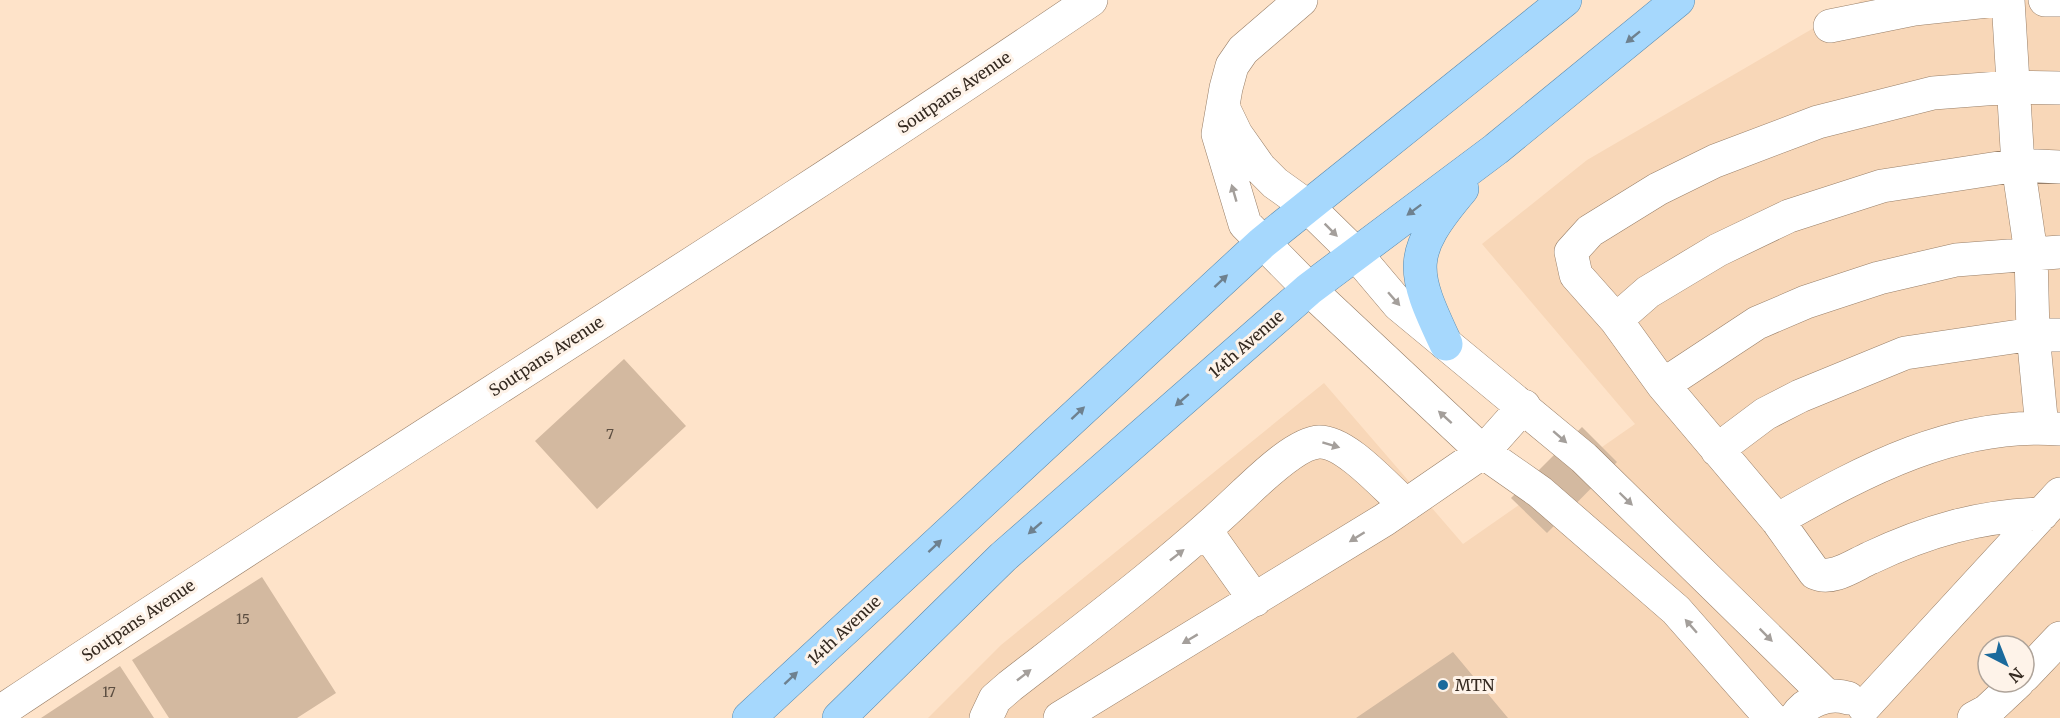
<svg xmlns="http://www.w3.org/2000/svg" width="2060" height="718" font-family="Merriweather,serif">
<rect width="100%" height="100%" fill="#fee3c9"/>
<!-- built -->
<path fill="#f8d7b8" fill-rule="evenodd" d="M1862,0h198v718h-1132l73,-73 323,-262 139,161 172,-120 -153,-180 105,-84zM1988,646h36v36h-36z"/>
<!-- building -->
<path fill="#d3b9a0" d="M624,359l62,67 -89,83 -62,-68z
M1582,427l35,35 -70,71 -36,-35z
M262,577l74,116 -39,25h-128l-37,-58z
M1453,652l55,66h-152z
M120,666l34,52h-113z"/>
<g fill="none" stroke-linecap="round" stroke-linejoin="round">
<defs>
<path id="minor" d="M1301,0l-58,50 -11,16 -6,22 -8,46 27,90 64,65 174,163 57,40 136,118 95,108
M2008,0l10,165 13,88 2,81 9,94
M2045,0h15
M1830,26l84,-17 83,-9
M1224,109l12,25 24,34 15,15 32,23 49,48 43,51 185,153 243,238
M1616,320l32,-28 70,-42 71,-34 93,-30 136,-21 42,2
M1663,385l94,-62 49,-21 73,-24 77,-18 104,-8
M1717,450l48,-36 35,-18 105,-43 128,-19 27,1
M2042,514c-63,2 -115,17 -172,44 -16,7 -37,23 -55,15l-38,-53 -114,-135 -47,-65 -40,-45 -5,-23 19,-21 68,-42 57,-28 103,-39 115,-29 79,-6 48,1
M1777,520c88,-50 179,-99 283,-91
M1206,531l49,69
M2024,676l36,-38
M1864,707l196,-213
M0,712c361,-241 732,-468 1091,-712
M986,718l9,-19 15,-13c80,-62 162,-123 235,-193 16,-15 52,-50 74,-51 27,-1 67,46 87,63
M1060,718l324,-198 99,-68 41,-46
M1795,718c11,-17 33,-26 53,-20
M1974,718l13,-7 31,-29"/>
<path id="major" d="M1446,344c-35,-74 -39,-90 16,-155
M749,718l513,-475 303,-243
M839,718l164,-161 306,-268 187,-140 182,-149"/>
</defs>
<!-- minor casing -->
<use href="#minor" stroke="#987f68" stroke-width="34"/>
<!-- major casing -->
<use href="#major" stroke="#588aaf" stroke-width="34"/>
<!-- minor -->
<use href="#minor" stroke="#fff" stroke-width="33"/>
<!-- major -->
<use href="#major" stroke="#a6d8fd" stroke-width="33"/>
</g>
<!-- one-way arrows -->
<defs><path id="oneway-solid" d="M-6-.8H1V-3.2L6.5 0L1 3.2V.8H-6Z" transform="scale(1.5)"/></defs>
<g fill="#6e818f">
<use href="#oneway-solid" transform="translate(1633 37) rotate(141)"/>
<use href="#oneway-solid" transform="translate(1414 210) rotate(143)"/>
<use href="#oneway-solid" transform="translate(1221 281) rotate(-43)"/>
<use href="#oneway-solid" transform="translate(1182 400) rotate(139)"/>
<use href="#oneway-solid" transform="translate(1078 413) rotate(-43)"/>
<use href="#oneway-solid" transform="translate(1035 528) rotate(139)"/>
<use href="#oneway-solid" transform="translate(935 546) rotate(-43)"/>
<use href="#oneway-solid" transform="translate(791 678) rotate(-43)"/>
</g>
<g fill="#a49f9b">
<use href="#oneway-solid" transform="translate(1234 193) rotate(-106)"/>
<use href="#oneway-solid" transform="translate(1331 230) rotate(45)"/>
<use href="#oneway-solid" transform="translate(1394 299) rotate(49)"/>
<use href="#oneway-solid" transform="translate(1445 417) rotate(-138)"/>
<use href="#oneway-solid" transform="translate(1560 437) rotate(41)"/>
<use href="#oneway-solid" transform="translate(1331 445) rotate(17)"/>
<use href="#oneway-solid" transform="translate(1626 499) rotate(44)"/>
<use href="#oneway-solid" transform="translate(1357 537) rotate(148)"/>
<use href="#oneway-solid" transform="translate(1177 555) rotate(-38)"/>
<use href="#oneway-solid" transform="translate(1691 626) rotate(-131)"/>
<use href="#oneway-solid" transform="translate(1766 635) rotate(45)"/>
<use href="#oneway-solid" transform="translate(1190 639) rotate(149)"/>
<use href="#oneway-solid" transform="translate(1024 675) rotate(-38)"/>
</g>
<!-- markers -->
<circle fill="#1b6a9c" stroke="#fef3e9" stroke-width="2" cx="1443" cy="685" r="6"/>
<g text-anchor="middle" stroke-width="6" stroke-linejoin="round" paint-order="stroke">
<!-- number labels -->
<g font-size="14" fill="#5c4e41">
<text x="610" y="439">7</text>
<text x="243" y="624">15</text>
<text x="109" y="697">17</text>
</g>
<!-- street labels -->
<g font-size="16" fill="#352a21" stroke="#fef3e9">
<text transform="translate(954 92) rotate(-34)" y="6">Soutpans Avenue</text>
<text transform="translate(1246 344) rotate(-41)" y="6">14th Avenue</text>
<text transform="translate(546 356) rotate(-33)" y="6">Soutpans Avenue</text>
<text transform="translate(138 620) rotate(-34)" y="6">Soutpans Avenue</text>
<text transform="translate(844 630) rotate(-43)" y="6">14th Avenue</text>
</g>
<!-- poi labels -->
<g font-size="16" fill="#352a21" stroke="#fef3e9" text-anchor="start">
<text x="1455" y="691">MTN</text>
</g>
</g>
<!-- north arrow -->
<g transform="translate(2006 664) rotate(138)"><circle r="28" fill="#fef3e9" stroke="#aea399" stroke-width="1.5"/>
<path d="M0-4.5L10 22L0 15L-10 22Z" fill="#1b6a9c"/>
<text y="-9" font-size="16" font-weight="bold" text-anchor="middle" fill="#352a21">N</text>
</g>
</svg>
